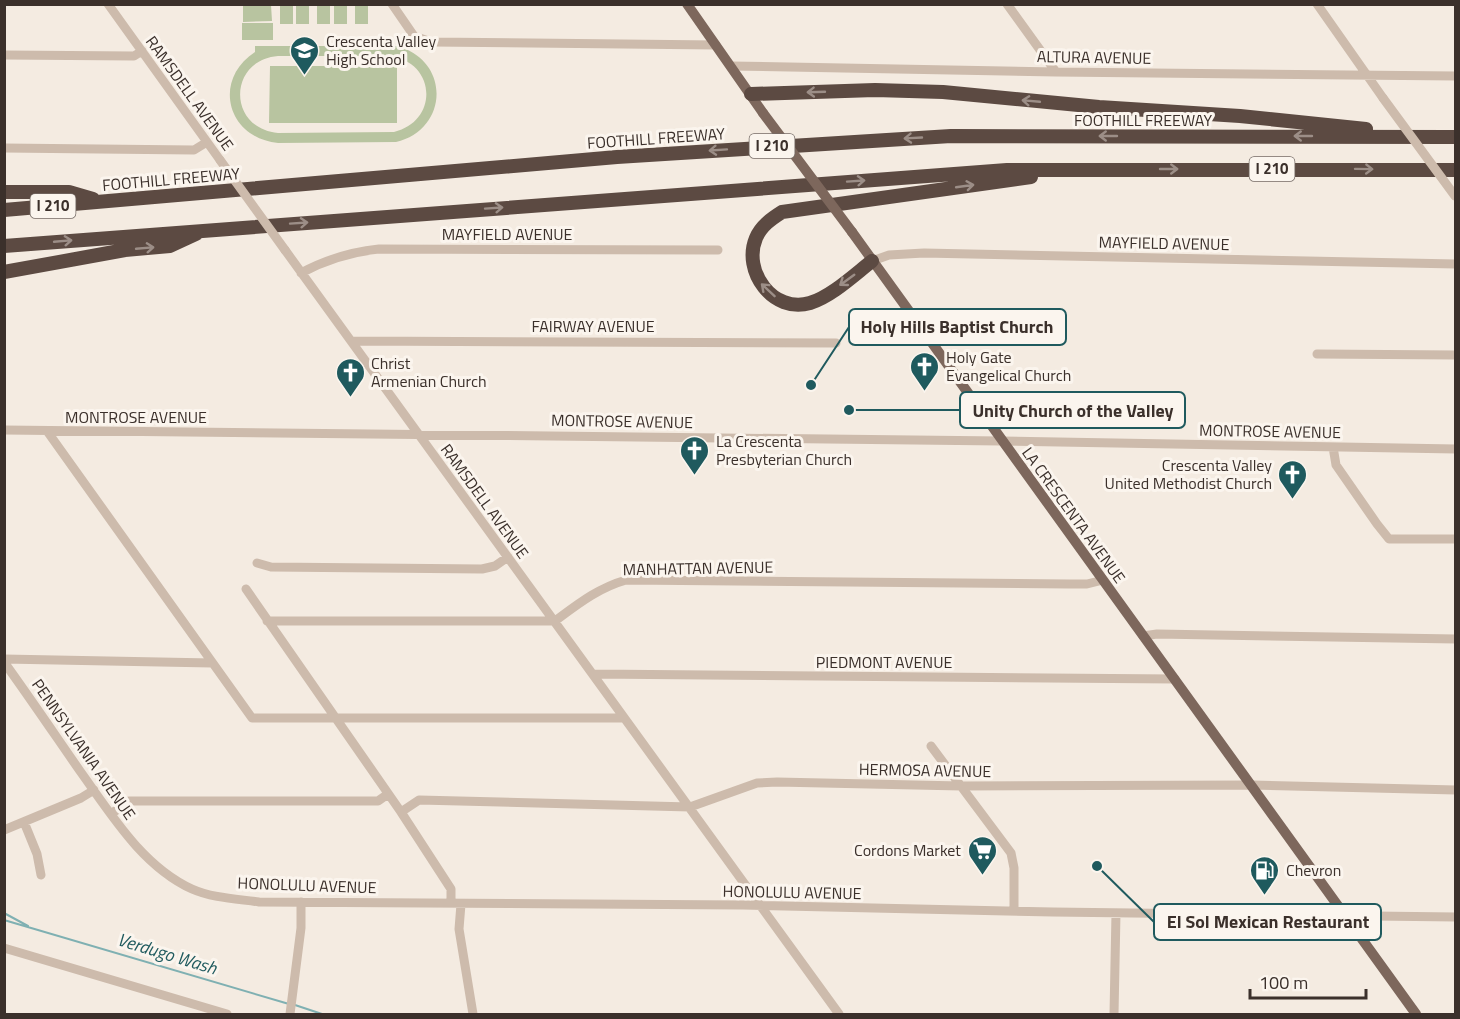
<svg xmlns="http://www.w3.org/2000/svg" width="1460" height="1019" font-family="'Titillium Web',sans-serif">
<rect width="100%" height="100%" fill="#f4ebe1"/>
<!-- green -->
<path fill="#b8c4a0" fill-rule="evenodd" d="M243,5h28l1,16 -29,1z
M280,5h13v19h-13z
M296,5h13v19h-13z
M317,5h13v19h-13z
M334,5h13v19h-13z
M355,5h13v19h-13z
M242,23h31v17h-31z
M255,46h151v3c46,21 38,82 -10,93l-118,1c-51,-5 -66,-63 -23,-91zM278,56h110c48,4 52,65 6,76l-116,1c-51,-5 -50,-73 0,-77z
M270,66h127v57h-128z"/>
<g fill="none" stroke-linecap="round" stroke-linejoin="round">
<!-- stream -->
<path stroke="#7fb0b2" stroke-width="2" d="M4,913l24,13
M4,920l285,84
M295,1005l27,9"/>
<!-- minor -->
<path stroke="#cdbbac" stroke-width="9" d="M108,4l112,156
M392,4l22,32 17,6 285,3
M1007,4l49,68
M1317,4l66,94
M4,55l130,1 8,-5
M731,66l325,6 400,4
M4,148l190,2 13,-8
M285,250l554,764
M872,261l17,-6 35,-2 532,11
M301,273c26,-14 49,-21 78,-24l339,1
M351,341l485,2
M1317,354l139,1
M4,430l997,11 455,8
M47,431l205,287h372
M1333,447l3,18 41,59 12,15h67
M257,563l14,4 211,2 13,-3 13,-9
M246,589l155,223 50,77v14
M267,621h288c23,-17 43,-33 71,-41l443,4h18l16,-4
M1143,636l14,-2 299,5
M4,659l208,4
M4,662c26,36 51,73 76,109 31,43 62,95 112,118 20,9 46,10 67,13l484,3 310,7 403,5
M593,674l582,5
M931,746l80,107 3,15v43
M401,812l18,-12 271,7 67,-24 20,-1 184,4 291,-1 204,5
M111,814l18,-13h249l10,-7
M24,822l13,32 4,21
M4,830l77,-32 13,-8
M461,904l-2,25 14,85
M4,948l223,66
M290,1014l11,-86v-26
M1114,1014l2,-101"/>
<!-- major -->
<path stroke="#7d675c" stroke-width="10" d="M687,4l76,109
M852,232l564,782"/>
<!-- highway -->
<path stroke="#5c4a42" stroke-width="14" d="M751,94l124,-4 68,2 156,15 141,9 126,13
M4,192h65l24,7
M4,210l613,-53 334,-21 505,1
M4,246l1003,-76h449
M872,261c-18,14 -40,35 -62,42 -37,11 -68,-32 -54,-65 5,-12 15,-19 26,-26l249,-35
M4,272l121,-22 45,-4 26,-12"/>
<!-- minor-bridge -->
<path stroke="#cdbbac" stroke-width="9" d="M1383,98l72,98
M220,160l65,90"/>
<!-- major-bridge -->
<path stroke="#7d675c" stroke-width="10" d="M763,113l89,119"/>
</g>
<!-- one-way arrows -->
<defs><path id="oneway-shaft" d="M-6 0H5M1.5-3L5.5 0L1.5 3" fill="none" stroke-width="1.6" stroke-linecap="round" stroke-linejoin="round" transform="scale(1.5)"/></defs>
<g stroke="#9c8e87">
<use href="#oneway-shaft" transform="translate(816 92) rotate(178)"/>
<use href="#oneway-shaft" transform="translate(1031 101) rotate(-175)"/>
<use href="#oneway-shaft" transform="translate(1108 136) rotate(-180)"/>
<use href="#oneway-shaft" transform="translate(1303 136) rotate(-180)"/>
<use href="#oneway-shaft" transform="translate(913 138) rotate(177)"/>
<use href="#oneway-shaft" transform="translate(718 150) rotate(176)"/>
<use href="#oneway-shaft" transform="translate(1169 169)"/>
<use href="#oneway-shaft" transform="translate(1364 169) rotate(1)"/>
<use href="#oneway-shaft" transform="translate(856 181) rotate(-4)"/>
<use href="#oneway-shaft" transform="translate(965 186) rotate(-8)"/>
<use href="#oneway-shaft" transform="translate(494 208) rotate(-4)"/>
<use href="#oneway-shaft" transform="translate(299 223) rotate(-4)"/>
<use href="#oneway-shaft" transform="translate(63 241) rotate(-5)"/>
<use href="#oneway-shaft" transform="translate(145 248) rotate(-5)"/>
<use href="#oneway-shaft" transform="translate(847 280) rotate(144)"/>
<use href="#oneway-shaft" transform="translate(768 290) rotate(-137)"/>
</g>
<!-- icons -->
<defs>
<symbol id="school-pin" viewBox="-11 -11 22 30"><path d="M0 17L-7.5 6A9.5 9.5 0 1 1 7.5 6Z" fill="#1f5a5e" stroke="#fbf5ee"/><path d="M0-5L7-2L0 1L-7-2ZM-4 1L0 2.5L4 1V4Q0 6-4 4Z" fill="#fff"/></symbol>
<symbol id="church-pin" viewBox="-11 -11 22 30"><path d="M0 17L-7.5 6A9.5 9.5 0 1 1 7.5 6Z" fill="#1f5a5e" stroke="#fbf5ee"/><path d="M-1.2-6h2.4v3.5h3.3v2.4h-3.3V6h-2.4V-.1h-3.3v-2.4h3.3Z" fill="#fff"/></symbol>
<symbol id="supermarket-pin" viewBox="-11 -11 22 30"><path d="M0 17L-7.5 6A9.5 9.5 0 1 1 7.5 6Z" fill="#1f5a5e" stroke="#fbf5ee"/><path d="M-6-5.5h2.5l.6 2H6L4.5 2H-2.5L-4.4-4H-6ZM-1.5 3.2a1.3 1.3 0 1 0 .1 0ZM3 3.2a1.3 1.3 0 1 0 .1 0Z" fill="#fff"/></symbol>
<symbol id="fuel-pin" viewBox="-11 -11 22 30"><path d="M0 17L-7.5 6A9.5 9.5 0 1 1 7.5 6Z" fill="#1f5a5e" stroke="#fbf5ee"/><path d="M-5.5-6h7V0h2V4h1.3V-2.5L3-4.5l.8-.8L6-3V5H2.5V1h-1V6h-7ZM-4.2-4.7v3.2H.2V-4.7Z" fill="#fff"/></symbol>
</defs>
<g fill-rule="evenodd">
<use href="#school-pin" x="288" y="34" width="33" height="45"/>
<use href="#church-pin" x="908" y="350" width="33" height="45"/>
<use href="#church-pin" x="334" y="356" width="33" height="45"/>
<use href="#church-pin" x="678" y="434" width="33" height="45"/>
<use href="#church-pin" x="1276" y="458" width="33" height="45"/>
<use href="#supermarket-pin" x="966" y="834" width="33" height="45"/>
<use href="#fuel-pin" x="1248" y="854" width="33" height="45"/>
</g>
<g text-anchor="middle" stroke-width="6" stroke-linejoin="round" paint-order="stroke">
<!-- shield labels -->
<g fill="#fbf5ee" stroke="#756b66" stroke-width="1.5">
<rect x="749.5" y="134" width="45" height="24" rx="4.5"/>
<rect x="1249.5" y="157" width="45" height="24" rx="4.5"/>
<rect x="30.5" y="194" width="45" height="24" rx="4.5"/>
</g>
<g font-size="15" font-weight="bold" fill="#3b302b">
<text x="772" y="151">I 210</text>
<text x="1272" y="174">I 210</text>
<text x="53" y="211">I 210</text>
</g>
<!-- poi labels -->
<g font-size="16" fill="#3b302b" stroke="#fbf5ee" text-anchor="start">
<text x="326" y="47">Crescenta Valley<tspan x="326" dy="18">High School</tspan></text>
<text x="946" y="363">Holy Gate<tspan x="946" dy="18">Evangelical Church</tspan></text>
<text x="371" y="369">Christ<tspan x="371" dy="18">Armenian Church</tspan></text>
<text x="716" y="447">La Crescenta<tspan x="716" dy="18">Presbyterian Church</tspan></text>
<text x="1272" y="471" text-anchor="end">Crescenta Valley<tspan x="1272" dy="18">United Methodist Church</tspan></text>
<text x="961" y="856" text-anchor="end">Cordons Market</text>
<text x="1286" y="876">Chevron</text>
</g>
<!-- street labels -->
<g font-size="16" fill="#3b302b" stroke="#fbf5ee">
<text transform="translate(1094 57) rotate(1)" y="6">ALTURA AVENUE</text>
<text transform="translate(190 93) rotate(54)" y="6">RAMSDELL AVENUE</text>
<text x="1143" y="126">FOOTHILL FREEWAY</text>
<text transform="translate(656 138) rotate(-4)" y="6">FOOTHILL FREEWAY</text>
<text transform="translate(171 179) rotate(-5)" y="6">FOOTHILL FREEWAY</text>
<text x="507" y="240">MAYFIELD AVENUE</text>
<text transform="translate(1164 243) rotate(1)" y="6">MAYFIELD AVENUE</text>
<text x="593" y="332">FAIRWAY AVENUE</text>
<text x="136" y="423">MONTROSE AVENUE</text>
<text transform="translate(622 421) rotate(1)" y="6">MONTROSE AVENUE</text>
<text transform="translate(1270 431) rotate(1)" y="6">MONTROSE AVENUE</text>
<text transform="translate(485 501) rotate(54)" y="6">RAMSDELL AVENUE</text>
<text transform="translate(1074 515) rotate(54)" y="6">LA CRESCENTA AVENUE</text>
<text transform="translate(698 568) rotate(-1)" y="6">MANHATTAN AVENUE</text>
<text x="884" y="668">PIEDMONT AVENUE</text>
<text transform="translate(84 749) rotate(55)" y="6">PENNSYLVANIA AVENUE</text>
<text transform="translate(925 770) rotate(1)" y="6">HERMOSA AVENUE</text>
<text transform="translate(307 885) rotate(2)" y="6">HONOLULU AVENUE</text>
<text transform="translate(792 892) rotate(1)" y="6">HONOLULU AVENUE</text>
</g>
<!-- water labels -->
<g font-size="18" font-style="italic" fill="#1f5a5e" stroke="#fbf5ee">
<text transform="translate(167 954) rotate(17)" y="6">Verdugo Wash</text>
</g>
</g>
<!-- callouts -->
<path fill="none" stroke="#1f5a5e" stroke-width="2" d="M811 385L849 327M849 410L960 410M1097 866L1154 922"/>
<g fill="#1f5a5e" stroke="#fbf5ee" stroke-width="2">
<circle cx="811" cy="385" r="6"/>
<circle cx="849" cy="410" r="6"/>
<circle cx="1097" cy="866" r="6"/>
</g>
<g fill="#fbf5ee" stroke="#1f5a5e" stroke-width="2">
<rect x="849" y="309" width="217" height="36" rx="6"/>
<rect x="960" y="392" width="225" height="36" rx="6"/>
<rect x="1154" y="904" width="227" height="36" rx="6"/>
</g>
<g font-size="18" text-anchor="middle" font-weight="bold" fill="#3b302b">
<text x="957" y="333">Holy Hills Baptist Church</text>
<text x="1073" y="417">Unity Church of the Valley</text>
<text x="1268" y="928">El Sol Mexican Restaurant</text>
</g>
<!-- border -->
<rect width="1460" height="1019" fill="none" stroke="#3b302b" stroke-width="12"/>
<!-- scale -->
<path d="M1250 989v9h116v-9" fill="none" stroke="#3b302b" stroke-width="3"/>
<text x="1259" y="989" font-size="18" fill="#3b302b" stroke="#fbf5ee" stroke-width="4.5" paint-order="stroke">100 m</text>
</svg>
